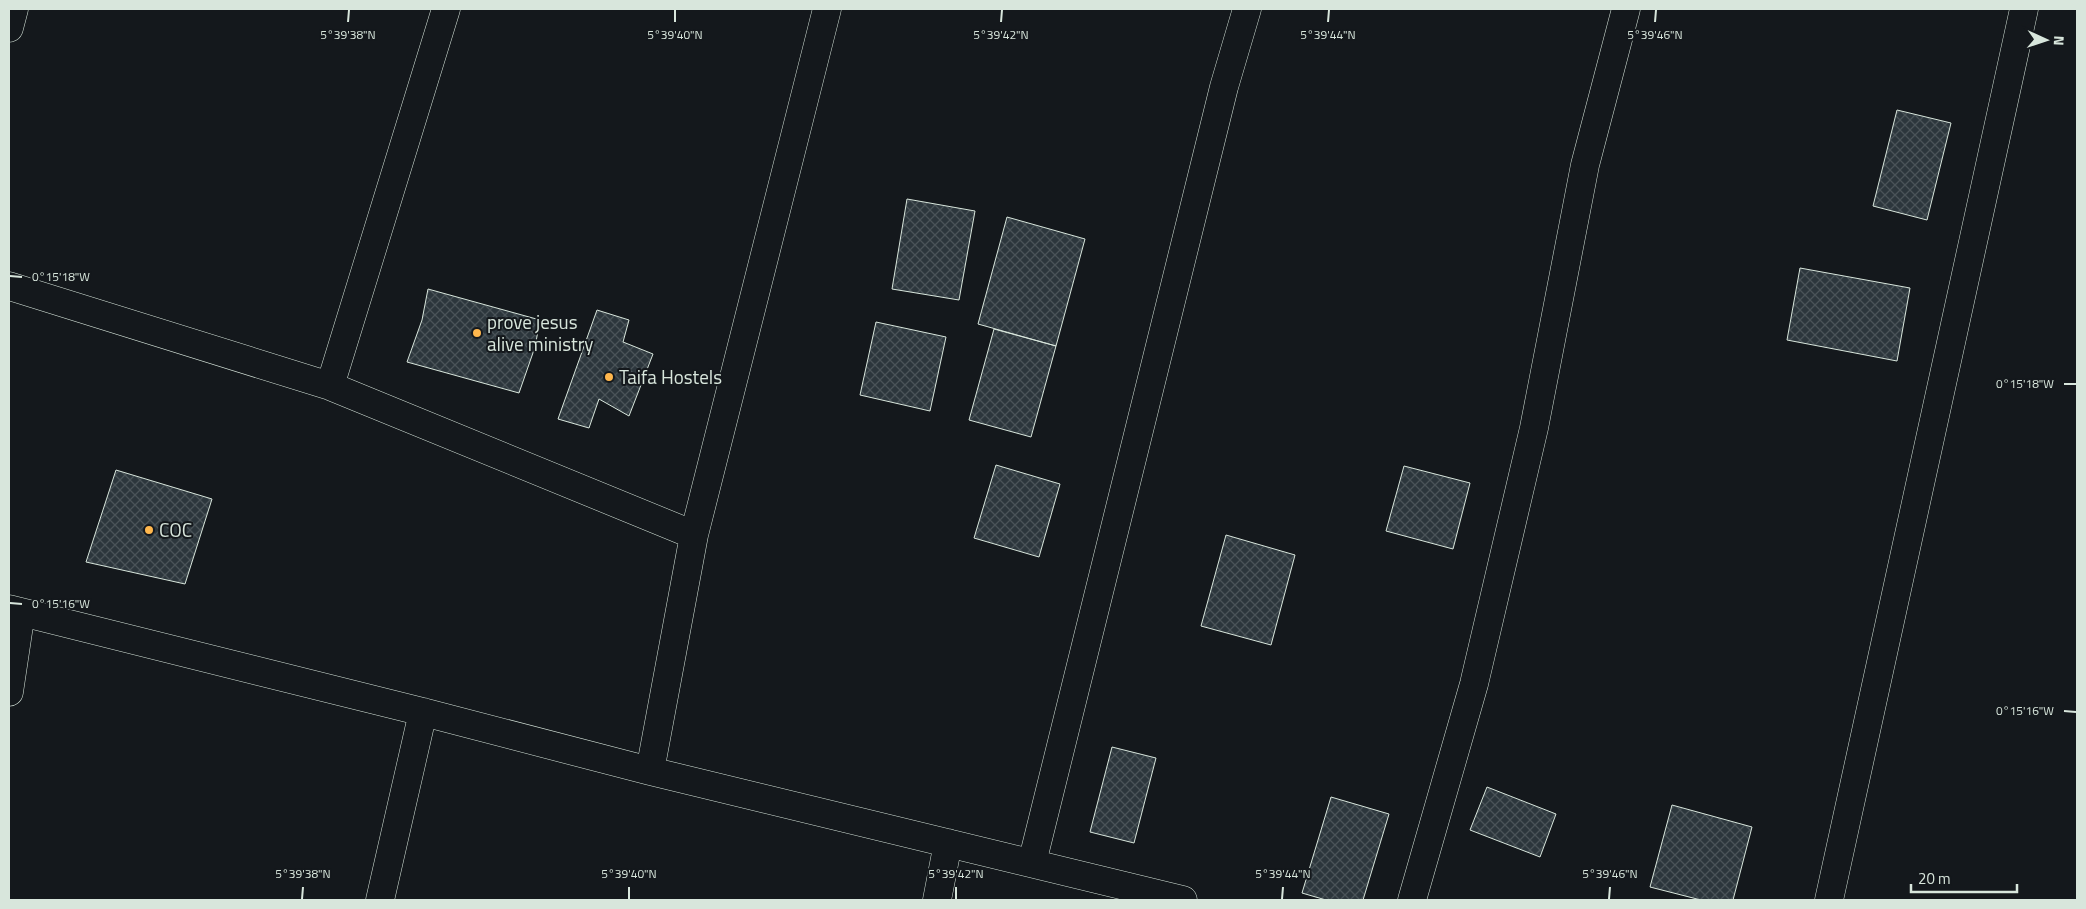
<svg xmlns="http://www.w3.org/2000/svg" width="2086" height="909" font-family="'Titillium Web',sans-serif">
<defs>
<pattern id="building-cross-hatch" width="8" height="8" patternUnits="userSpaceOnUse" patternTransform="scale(1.25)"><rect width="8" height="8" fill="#2c363c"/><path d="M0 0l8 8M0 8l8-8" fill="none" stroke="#4a5358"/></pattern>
</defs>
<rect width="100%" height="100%" fill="#14181c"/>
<!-- building -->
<path fill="url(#building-cross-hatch)" stroke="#d8e6dc" d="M1897,110l54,13 -24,97 -54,-14z
M907,199l68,12 -16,89 -67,-11z
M1007,217l78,22 -29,107 -78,-22z
M1800,268l110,20 -13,73 -110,-21z
M428,289l112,31 -5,27 -16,46 -112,-31 15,-42z
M597,310l32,10 -6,22 30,12 -24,62 -30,-17 -10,29 -31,-9z
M876,322l70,15 -16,74 -70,-16z
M994,329l62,17 -25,91 -62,-17z
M996,465l64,19 -21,73 -65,-19z
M1404,466l66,17 -17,66 -67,-18z
M116,470l96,29 -27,85 -99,-22z
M1226,535l69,20 -24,90 -70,-19z
M1112,747l44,11 -22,85 -44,-11z
M1487,787l69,27 -16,43 -70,-27z
M1331,797l58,17 -26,86h-37l-24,-7z
M1672,805l80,22 -19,73h-32l-51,-13z"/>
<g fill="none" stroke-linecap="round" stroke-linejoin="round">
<defs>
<path id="minor" d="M9,28l5,-19
M9,286l321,100 364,149 -44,236
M330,386l116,-377
M694,535l133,-526
M9,609l414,103 227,59 533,129
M9,692l12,-80
M1032,863l192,-776 23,-78
M380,900l43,-188
M937,900l11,-57
M1412,900l62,-216 60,-256 51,-263 41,-156
M1829,900l195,-891"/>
</defs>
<!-- minor casing -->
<use href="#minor" stroke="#d8e6dc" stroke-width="29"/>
<!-- minor -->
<use href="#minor" stroke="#14181c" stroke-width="28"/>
</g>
<!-- ticks -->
<path fill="none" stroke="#d8e6dc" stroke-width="2" d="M348,22l1,-12M675,22v-12M1001,22l1,-12M1328,22l1,-12M1655,22l1,-12M10,276l12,1M2064,384h12M10,603l12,1M2064,711l12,1M302,899l1,-12M629,899v-12M956,899v-12M1282,899l1,-12M1609,899l1,-12"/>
<!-- markers -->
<g fill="#ffb74d" stroke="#14181c" stroke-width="2">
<circle cx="477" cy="333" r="5"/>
<circle cx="609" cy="377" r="5"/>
<circle cx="149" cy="530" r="5"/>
</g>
<g text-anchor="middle" stroke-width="4" stroke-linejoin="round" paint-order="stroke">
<!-- poi labels -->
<g font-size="19" fill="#d8e6dc" stroke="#14181c" text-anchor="start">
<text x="487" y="329">prove jesus<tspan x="487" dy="22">alive ministry</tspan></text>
<text x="619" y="384">Taifa Hostels</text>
<text x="159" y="537">COC</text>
</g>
</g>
<g font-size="12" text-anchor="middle" fill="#d8e6dc" stroke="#14181c" stroke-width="4" stroke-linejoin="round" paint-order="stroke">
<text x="348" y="39">5°39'38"N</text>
<text x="675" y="39">5°39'40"N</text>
<text x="1001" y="39">5°39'42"N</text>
<text x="1328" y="39">5°39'44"N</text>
<text x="1655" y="39">5°39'46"N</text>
<text x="61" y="281">0°15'18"W</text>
<text x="2025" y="388">0°15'18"W</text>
<text x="61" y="608">0°15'16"W</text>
<text x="2025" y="715">0°15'16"W</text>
<text x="303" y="878">5°39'38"N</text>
<text x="629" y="878">5°39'40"N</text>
<text x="956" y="878">5°39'42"N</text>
<text x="1283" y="878">5°39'44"N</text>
<text x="1610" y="878">5°39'46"N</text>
</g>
<!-- border -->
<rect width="2086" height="909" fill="none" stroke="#d8e6dc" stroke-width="20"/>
<!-- north arrow -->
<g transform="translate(2046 40) rotate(93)" stroke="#14181c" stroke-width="4" paint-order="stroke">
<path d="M0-4L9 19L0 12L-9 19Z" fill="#d8e6dc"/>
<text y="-8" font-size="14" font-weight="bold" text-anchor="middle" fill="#d8e6dc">N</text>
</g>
<!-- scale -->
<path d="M1911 884v8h106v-8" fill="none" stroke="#d8e6dc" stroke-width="2.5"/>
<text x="1918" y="884" font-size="15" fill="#d8e6dc" stroke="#14181c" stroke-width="4" paint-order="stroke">20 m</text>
</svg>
